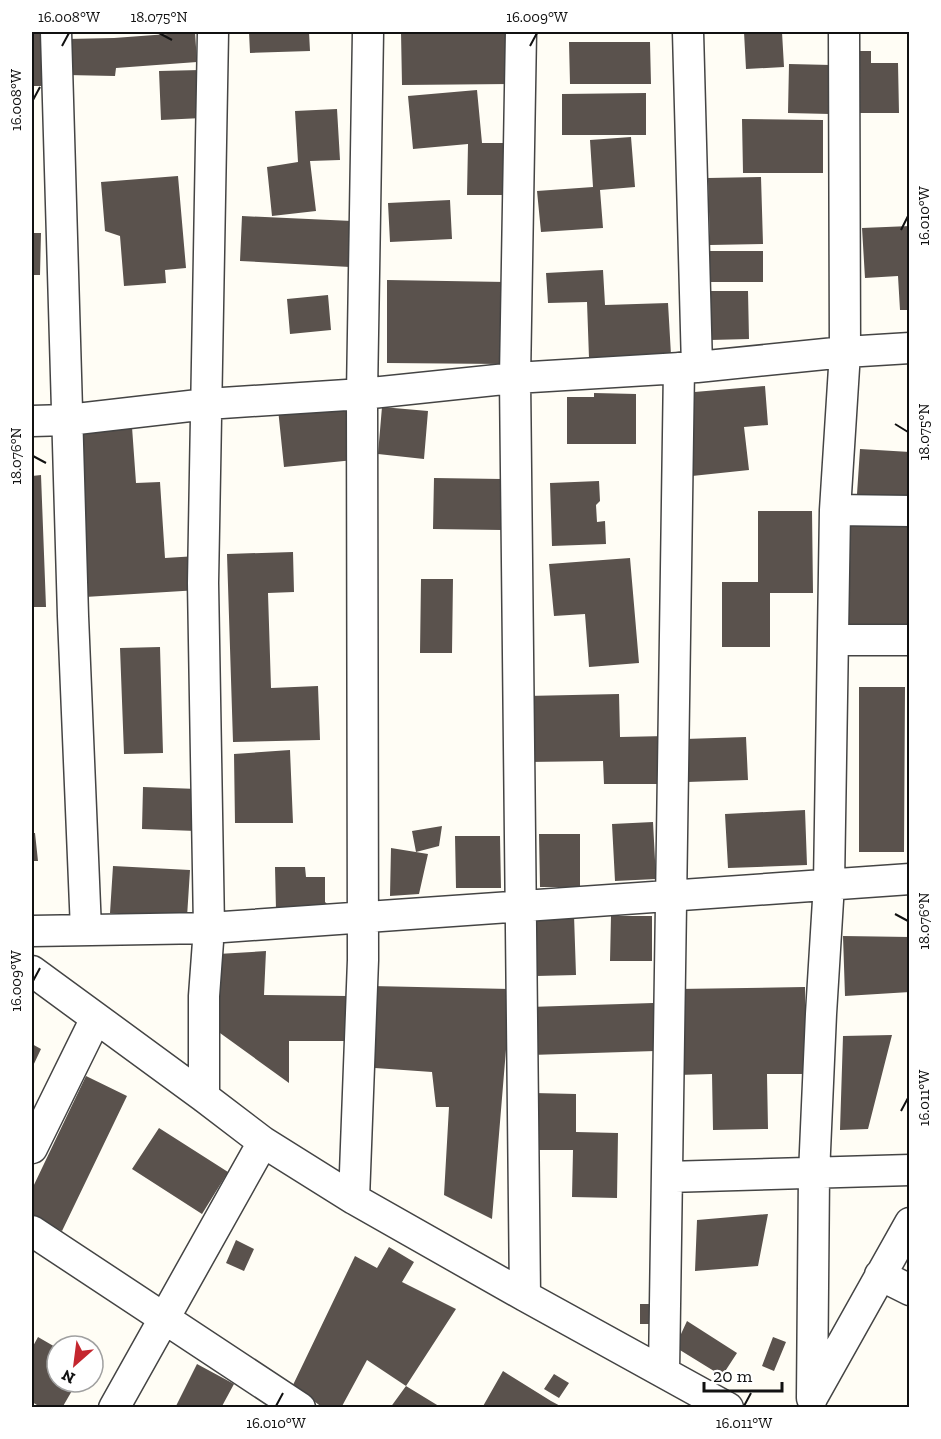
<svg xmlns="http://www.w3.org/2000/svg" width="941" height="1439" font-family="'Zilla Slab',serif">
<rect width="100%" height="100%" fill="#fffdf5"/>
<!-- building -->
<path fill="#5a524d" d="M32,32h13l-1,54h-12z
M195,32l2,30 -81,6 -1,8 -48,-1v-36l47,-1z
M249,32h60l1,19 -60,2z
M401,32h111l1,52 -111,1z
M744,32h38l2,35 -38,2z
M569,42h81l1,42h-81z
M852,51h19v12h27l1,50h-46z
M789,64l42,1 -1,49 -42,-1z
M200,70l2,48 -41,2 -2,-49z
M477,90l5,53h26v52h-41l1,-51 -55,5 -5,-53z
M646,93v42h-84v-41z
M337,109l3,51 -30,1 6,50 -44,5 -5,-49 31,-5 -3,-51z
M742,119l81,1v53h-80z
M631,137l4,50 -35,3 3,38 -62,4 -4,-41 56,-4 -3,-47z
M178,176l8,92 -21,2 1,13 -42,3 -4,-50 -15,-5 -4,-49z
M761,177l2,67 -53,1 -2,-67z
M450,200l2,39 -62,3 -2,-39z
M242,216l110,5 -2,46 -110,-6z
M910,226v84h-10l-2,-34 -33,2 -3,-50z
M32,233h9l-1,42h-8z
M704,251h59v31h-58z
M603,270l2,35 63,-2 3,52 -82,3 -2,-56 -39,1 -2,-30z
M387,280l119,2 -4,82 -115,-1z
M710,291h38l1,48 -39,1z
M328,295l3,35 -41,4 -3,-35z
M765,386l3,39 -24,2 5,43 -57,6 -9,-83z
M594,393l42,1v50h-69v-47h27z
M348,402l6,58 -70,7 -6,-58z
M382,407l46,4 -4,48 -46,-5z
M132,427l4,56 24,-1 5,76 32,-2 2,34 -114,7 -11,-167z
M860,449l50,3v46l-53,-4z
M41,475l5,132h-14v-131z
M434,478l68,1v51l-69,-1z
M599,481l1,20 -4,4 1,17 8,-1 1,23 -54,2 -2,-63z
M758,511h54l1,82h-43v54h-48v-65h36z
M910,520v110l-67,-3 7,-105z
M293,552l1,40 -26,1 3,95 47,-2 2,54 -87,2 -6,-188z
M630,558l9,105 -50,4 -4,-53 -31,2 -5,-52z
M421,579h32l-1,74h-32z
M160,647l3,106 -39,1 -4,-106z
M859,687h46l-1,165h-45z
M619,694l1,43 46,-1 1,48h-63l-1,-23 -76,1 -1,-66z
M746,737l2,43 -61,2 -2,-43z
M290,750l3,73h-58l-1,-69z
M143,787l55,2 -2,42 -54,-2z
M805,810l2,55 -79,3 -3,-54z
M653,822l3,57 -41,2 -3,-57z
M442,826l-3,20 -23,6 -4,-21z
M32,833h3l3,28h-6z
M539,834h41v53h-40z
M455,836h45l1,52h-45z
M391,848l37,6 -9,40 -29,2z
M113,866l77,4 -3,47 -77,-4z
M275,867h30l1,10h19v25l9,8h-58z
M574,915l2,60 -40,1 -3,-60z
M611,916h41v45h-42z
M843,936l67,1v55l-65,4z
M266,951l-2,44 84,1 -3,45h-56v42l-69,-50 -2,-79z
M371,986l140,3 -19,230 -48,-24 5,-88h-13l-4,-35 -57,-4z
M805,987l1,87h-39l1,55 -55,1 -1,-56 -34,1 -1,-86z
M653,1003l2,48 -124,4 -2,-48z
M892,1035l-24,94 -28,1 3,-94z
M32,1044l9,5 -9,19z
M86,1076l41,20 -65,135 -30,-14v-28z
M534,1093l42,1v38l42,1 -1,65 -45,-1 1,-47h-41z
M159,1128l69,44 -26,42 -70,-45z
M768,1214l-10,52 -63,5 2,-51z
M236,1240l18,9 -10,22 -18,-8z
M389,1247l25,15 -12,20 54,27 -50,77 -39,-26 -26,48h-18l-30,-23 62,-129 22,12z
M640,1304h10v20h-10z
M687,1321l50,32 -15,23 -47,-29z
M38,1337l19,11v34h20l-15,26h-20l-10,-6v-54z
M773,1337l13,5 -12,29 -12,-5z
M197,1364l37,20 -13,24h-46z
M503,1371l48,30 13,7h-82z
M554,1374l15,9 -10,15 -15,-9z
M406,1386l36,22h-52z"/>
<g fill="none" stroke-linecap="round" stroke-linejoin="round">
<defs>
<path id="minor" d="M56,32l17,584 13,314
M521,32l-6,346 10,918
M688,32l9,335
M32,421l36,-1 139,-16 155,-10 153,-16 182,-11 148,-15 65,-4
M835,510l75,1
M834,640h76
M32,931l177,-3 701,-49
M32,971l172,126 59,45 91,57 171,97 203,112
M204,1097v-101l5,-68 -6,-345 10,-551
M32,1148l64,-130
M667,1177l243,-7
M354,1199l9,-239 -1,-566 6,-362
M32,1231l268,177
M880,1275l30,15
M664,1372l15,-1004
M813,1396l97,-173
M812,1398l2,-224 7,-160 8,-130 6,-374 10,-158 -1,-320
M114,1408l149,-266"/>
</defs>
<!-- minor casing -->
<use href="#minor" stroke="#444" stroke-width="33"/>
<!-- minor -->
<use href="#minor" stroke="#fff" stroke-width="30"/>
</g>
<!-- ticks -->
<path fill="none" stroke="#111" stroke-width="2" d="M159,33l13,7M62,46l7,-13M530,46l7,-13M33,100l7,-13M901,230l7,-14M895,424l13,8M33,456l13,7M895,914l13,7M33,981l7,-13M901,1111l7,-13M276,1406l7,-13M744,1406l7,-13"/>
<!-- border -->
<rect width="941" height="1439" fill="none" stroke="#ffffff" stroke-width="66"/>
<!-- north arrow -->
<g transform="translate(75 1364) rotate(208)"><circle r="28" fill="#ffffff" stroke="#a0a0a0" stroke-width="1.5"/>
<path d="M0-4.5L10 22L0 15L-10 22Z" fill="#c4262e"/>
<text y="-9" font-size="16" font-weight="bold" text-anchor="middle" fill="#111111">N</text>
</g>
<!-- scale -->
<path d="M704 1382v9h78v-9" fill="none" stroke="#111111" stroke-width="3"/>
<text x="713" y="1382" font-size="18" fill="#111111" stroke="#ffffff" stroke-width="4.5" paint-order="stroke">20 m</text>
<rect x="33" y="33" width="875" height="1373" fill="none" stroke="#111" stroke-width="2"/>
<g font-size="15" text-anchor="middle" fill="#111">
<text x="69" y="22">16.008°W</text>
<text x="159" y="22">18.075°N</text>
<text x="537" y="22">16.009°W</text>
<text transform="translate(16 100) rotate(-90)" y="5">16.008°W</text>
<text transform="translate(924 216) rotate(-90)" y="5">16.010°W</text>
<text transform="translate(924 432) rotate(-90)" y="5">18.075°N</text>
<text transform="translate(16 456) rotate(-90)" y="5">18.076°N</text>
<text transform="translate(924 921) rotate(-90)" y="5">18.076°N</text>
<text transform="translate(16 981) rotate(-90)" y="5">16.009°W</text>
<text transform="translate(924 1098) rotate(-90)" y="5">16.011°W</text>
<text x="276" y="1428">16.010°W</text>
<text x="744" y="1428">16.011°W</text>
</g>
</svg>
